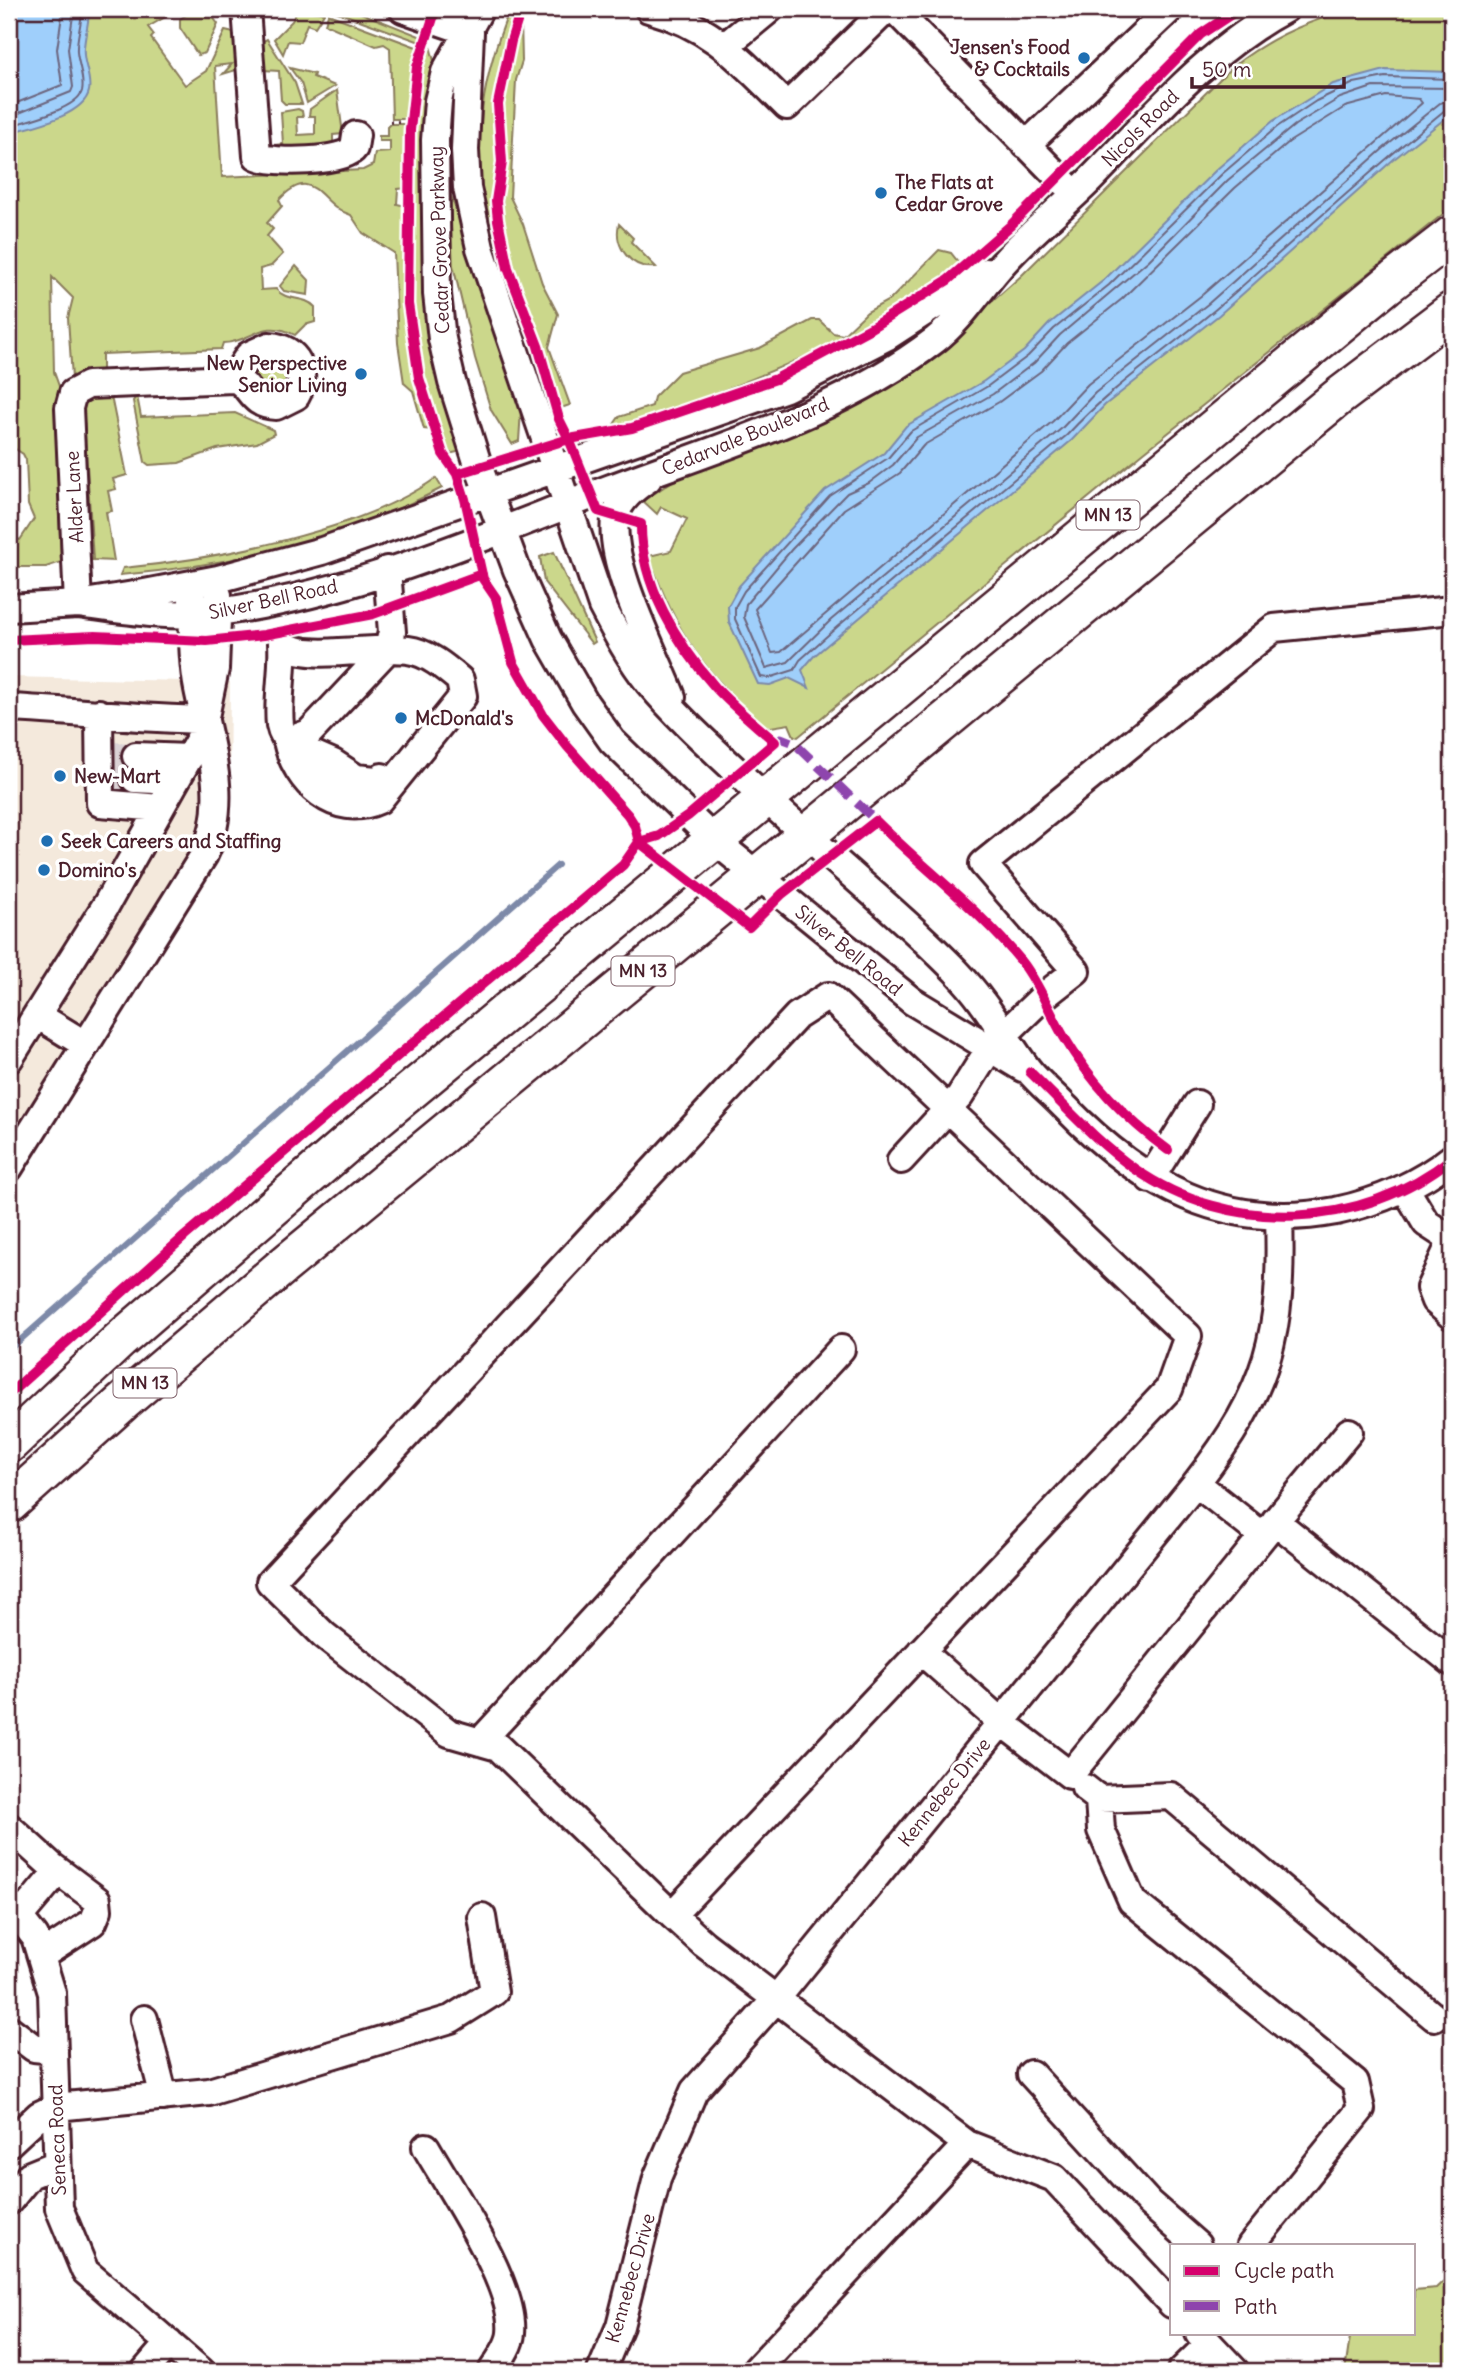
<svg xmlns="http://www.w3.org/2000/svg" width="1461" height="2380" font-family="Delius,sans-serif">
<rect width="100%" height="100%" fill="#fff"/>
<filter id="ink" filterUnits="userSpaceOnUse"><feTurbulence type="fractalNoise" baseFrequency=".0143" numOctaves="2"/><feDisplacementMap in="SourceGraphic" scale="14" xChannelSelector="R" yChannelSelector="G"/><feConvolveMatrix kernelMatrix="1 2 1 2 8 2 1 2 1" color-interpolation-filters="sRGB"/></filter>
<g filter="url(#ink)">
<!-- built -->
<path fill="#f4e9dc" d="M9,677l221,5 -1,126 -7,38 -213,345z"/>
<!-- green -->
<path fill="#cbd78b" stroke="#8a7b5b" stroke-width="2" d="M9,9h170l-31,18 6,8 -3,3 34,47 21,-14 19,-40 9,2 5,36 -16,5 9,-10 -17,2 7,111 141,-7 10,-5 2,-12 15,-1v-11h-11v-5h8v-9l3,-3h17v64l-9,1 -1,15 9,2 -1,105 11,67 17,52 -9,-1 -11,-38 -9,-8 -6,-40 -4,-90 -31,-20 -12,-18c-32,-9 -36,-53 -72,-15l3,6 -15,17 6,6 -6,7 16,18 -12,12 -11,3 1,21 15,-1c10,13 28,6 39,18v15l-10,3 -10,10c-32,-18 -45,8 -72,8l-2,6 -119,5v18l-30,6 -4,-60 5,-20 -21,-21 2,95 6,17 -5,22 6,151 -15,5h-37v-31l11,4 14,-21 -6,-14 -2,-45 -3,-6 -14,-9z
M195,9h12l11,15 -13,29 -7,2 -18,-27v-9z
M298,9l26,4 -9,14 -8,-3 -7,18 -12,-1 -5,13 -9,-15 18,-18z
M329,9h22l71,28 -2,5z
M510,9h7l-10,28 -13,65 4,63 -5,47 13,60 29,76 12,44 -5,3c-52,-141 -93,-238 -32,-386z
M1359,9h93v198l-309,246 -345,284 -4,-1 -5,-12 -24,4c-60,-56 -89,-93 -116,-172l22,-5 16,-32 -26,-12 -4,7 -14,-13 52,-35 264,-135 62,-55 210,-208c39,-31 80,-50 128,-59z
M328,14l91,34 -13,71h-14l-2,-71 -6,-4 -8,2 -51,-22z
M521,20l1,41 -6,19 -6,117 13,27 19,59 16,31 -9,33 21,58 -9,3 -48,-140 -12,-51 5,-52 -3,-68z
M267,39l28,44 7,21h-17l-4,-4 -2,-29 -16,-1 -2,-28z
M430,46l5,19 27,386 -14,3 -27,-88 -10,-76 3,-173 8,-52z
M290,68l24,6 -1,3 22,9 -28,17 -6,-20z
M337,90l6,44 -10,1v11l-62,4 -4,-4 16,-2 -2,-32 17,-3 4,2 1,6h-6l1,18 17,-1v-18h-6l1,-7z
M449,190l65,188 7,32 -2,31 -7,3 -21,-34 -16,-52 -22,-93z
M619,224l14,14 -2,4 25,25c-24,3 -43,-20 -37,-43z
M939,250l12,3 8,10c-93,78 -206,116 -318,158l-29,6 7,-10 33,-11 2,-9 25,-25 81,-24 52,-28h7l14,13 10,2 24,-23 24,-13z
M296,266l13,14 -1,15 -24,-4 -4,-5z
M272,356l17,13c-1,18 -4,21 -20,26l-18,-20 2,-8z
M137,396l4,21 94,-4 38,17 1,4 -17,9 -40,6 -38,14 -30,2 -4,-3 -12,-61z
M87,397h21l4,4 15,74 -14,4 3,10 -8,2 4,20 -6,1 8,49 -21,-1 -10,-157z
M436,478l6,10c-100,52 -209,77 -322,87l3,-7c92,-9 237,-36 313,-90z
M554,552l41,90 -3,2 -48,-62 -4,-25z
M1452,2273v98h-107l5,-34 -4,-4h68v-43l22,-2z"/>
<!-- water -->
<path fill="#9fcffb" stroke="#7d89a8" stroke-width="2" d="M9,9l80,1c0,13 -4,24 -5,38 -2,14 8,29 5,43 -5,25 -59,36 -80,42z
M1385,70l67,2v41l-58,46 -175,156 -114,90 -33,35 -258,216 -12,14 7,18 -20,-10 -19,7 -12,-1 -29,-62 -1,-16 11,-20 86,-95 59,-38 22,-27 78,-45 40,-30 25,-27 55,-44 113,-111 56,-48 60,-37z"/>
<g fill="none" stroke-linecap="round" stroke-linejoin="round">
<!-- shore -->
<path stroke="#6c657e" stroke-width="2" d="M1452,79l-67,-2 -31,6 -38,18 -39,26 -55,47 -113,111 -55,44 -26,27 -40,30 -77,45 -23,27 -58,38 -86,95 -9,16v12l26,58 8,1 25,-8 6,-10 37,-33 230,-192c45,-49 99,-84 150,-127 76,-66 150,-135 228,-198l7,-1
M1452,88l-79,-1 -33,11 -45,27 -67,55 -79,80 -89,75 -26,28 -41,31 -76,43 -24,28 -24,18 -22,10 -55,56 -46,55 -2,13 22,51 22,-6 43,-42 230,-191 34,-36 114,-90 175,-155 56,-45 12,-3
M1386,96l33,3 3,4 -220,192 -114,89 -35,37 -272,231 -9,1 -17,-44 89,-100 56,-36 24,-28 75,-43 42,-31 26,-28 55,-44 113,-111 54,-46 56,-35z
M9,106l53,-21 -5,-36 6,-40
M9,117l62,-25 2,-5 -5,-38 6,-40
M9,126c17,-5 68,-17 73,-35 3,-12 -4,-27 -5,-39 -1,-13 5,-29 5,-43"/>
<!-- stream -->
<path stroke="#7d89a8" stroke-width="6" d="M9,1350l549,-485"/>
<!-- minor-tunnel -->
<path stroke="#dbd2d5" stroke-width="26" stroke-dasharray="26 13" stroke-linecap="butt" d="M109,755l27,1
M108,778l27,1"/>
<defs>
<path id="minor" d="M246,9l11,147c15,8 88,6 97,-8l2,-13
M403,9l67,23
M480,9l-35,63 -7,29 -3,39 2,154 5,45 10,43 27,86 38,102 31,69 37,64 27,38 102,99 198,161 111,67
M649,9c65,18 92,52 138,97l100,-97
M894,9l181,185
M470,32l-5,118 2,38 13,60 122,358c14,27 28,53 47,77 25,30 54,57 83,84 61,58 126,112 188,169 22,21 44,41 62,66 17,22 30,48 48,70 10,12 24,23 35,35 76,78 159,125 271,104 42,-9 82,-26 116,-53
M725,46l45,-37
M1026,145l144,-136
M648,479c-14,9 -31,23 -33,40 -6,48 39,132 57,178
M78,604c43,5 88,14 132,9 139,-16 272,-76 401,-125 111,-42 229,-75 324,-148 28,-22 46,-53 70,-79 26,-29 58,-54 86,-82 61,-62 117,-129 194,-170
M78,604l-9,-196 4,-15 15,-8 145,-6c18,3 15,26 43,27l20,-10c13,-23 1,-49 -27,-50l-20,9 -16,24
M9,608l69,-4 56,-9 84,-16 104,-28 464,-163 100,-51 100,-65
M9,708c66,3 131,11 196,12
M99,713l1,90 60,5
M287,741c9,41 48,79 92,59l84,-104 -3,-16c-14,-12 -33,-28 -52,-30 -32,-5 -104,13 -126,-7 2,27 -5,55 -2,82 2,11 10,19 16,28 24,29 50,51 86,24
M287,741l22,-8 79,-84 4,-17 -5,-62
M294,746l39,17 23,15 20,2
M136,756l53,2
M135,779l40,2
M828,996l360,340 -19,53 -497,526 -174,-168 -49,-14 -125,-98 -54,-53 527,-566z
M37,1015l49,30
M9,1059l97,-154 95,-169 14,-67 3,-74
M901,1160l59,-64 30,-48 54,-52 32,-25 -93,-107 291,-236 178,-18
M9,1168l195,-313c26,-54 5,-111 -6,-166 -6,-30 -5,-62 -6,-92
M1150,1179l47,-75
M1405,1188l21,35 26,17
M1452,1240l-22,48 5,13 17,15
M1196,1483l67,53 86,-104
M1275,1521l177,141
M921,1651l80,71 69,53 193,-239
M480,1742l361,-393
M1085,1788l14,11 72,-3 263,221
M1099,1799l2,31 31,71 223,181 6,27 -110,136
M9,1827l44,40 -1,11 -33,39
M9,1904l26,33 17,56 7,215 26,63 116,100
M672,1915l32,29 263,200 87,34 118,126
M41,1956l52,-34 5,-12 -1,-10 -44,-33
M144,2019l20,78
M9,2029l25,19 20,2
M1031,2074l118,129 48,42
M9,2143l30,-28 17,-8 153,-15 242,-73 43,-27 -12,-75
M426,2147c24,42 90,138 85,186 -1,13 -12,27 -19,38
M9,2201l21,-26 27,-11
M1199,2333l36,38
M145,2371l24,-28
M601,2371l19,-45 37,-148 37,-87 82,-92 420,-516c73,-94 87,-148 83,-266
M755,2371l212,-227
M1181,2371l28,-27"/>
<path id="highway" d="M9,1444l111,-104 236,-204 1030,-850 66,-51
M9,1504l114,-102 160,-136 1054,-868 115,-87"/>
</defs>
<!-- minor casing -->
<use href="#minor" stroke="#4a1f2b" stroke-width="32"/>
<!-- highway casing -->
<use href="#highway" stroke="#4a1f2b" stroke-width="42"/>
<!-- path -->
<path stroke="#4a1f2b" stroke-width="3.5" stroke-dasharray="2 5" stroke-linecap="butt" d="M390,122h10"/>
<!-- minor -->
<use href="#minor" stroke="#fff" stroke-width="26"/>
<!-- highway -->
<use href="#highway" stroke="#fff" stroke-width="37"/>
<!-- quiet -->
<path stroke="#8e44ad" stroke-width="9" stroke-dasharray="18 9" stroke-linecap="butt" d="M775,742l6,-4 13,5 82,78"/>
<defs>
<path id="cycleway" d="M436,9l-19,58 -7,63 -2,174 11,74 24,76 14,20 8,25 18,80 13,19 17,64 30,53 24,31 61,69 7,11 4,16 110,85 33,-33 94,-73c47,47 104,89 146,141 18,23 27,50 42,75 26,44 63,83 104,113
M521,9l-10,32 -13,63 4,58 -6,39 2,19 10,48 30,78 21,73 10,20 63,-11 144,-49 93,-50 79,-49 62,-54 191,-192 38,-25
M9,640l86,-4 112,5 57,-6 109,-21 109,-40
M1030,1072c34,33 66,70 105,97 95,67 227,61 317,-11
M9,1394l176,-158 438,-371 16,-23 20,-6 29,-20 87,-74c-20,-18 -42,-35 -60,-55 -38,-43 -75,-104 -74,-163l-43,-13 -29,-72 -112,35"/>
</defs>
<!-- cycleway casing -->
<use href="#cycleway" stroke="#fff" stroke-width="15"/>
<!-- cycleway -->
<use href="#cycleway" stroke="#d6006c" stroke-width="10"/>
</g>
</g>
<!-- markers -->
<g fill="#1f6fb2" stroke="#fff" stroke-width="2.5">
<circle cx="1084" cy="58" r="7"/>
<circle cx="881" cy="193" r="7"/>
<circle cx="361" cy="374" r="7"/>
<circle cx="401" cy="718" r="7"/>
<circle cx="60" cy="776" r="7"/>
<circle cx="47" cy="841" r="7"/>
<circle cx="44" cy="870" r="7"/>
</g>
<g text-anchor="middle" stroke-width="7" stroke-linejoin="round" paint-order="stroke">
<!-- shield labels -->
<g fill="#fff" stroke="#80626b" stroke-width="2">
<rect x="1076.5" y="500.5" width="63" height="29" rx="5"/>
<rect x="611.5" y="956.5" width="63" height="29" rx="5"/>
<rect x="113.5" y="1368.5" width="63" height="29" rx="5"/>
</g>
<g font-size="18" font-weight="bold" fill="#4a1f2b">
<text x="1108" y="521">MN 13</text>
<text x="643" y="977">MN 13</text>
<text x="145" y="1389">MN 13</text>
</g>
<!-- poi labels -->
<g font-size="19" font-weight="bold" fill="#4a1f2b" stroke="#fff" text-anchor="start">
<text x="1070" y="54" text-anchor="end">Jensen's Food<tspan x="1070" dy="22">&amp; Cocktails</tspan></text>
<text x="895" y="189">The Flats at<tspan x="895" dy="22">Cedar Grove</tspan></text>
<text x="347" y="370" text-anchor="end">New Perspective<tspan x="347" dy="22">Senior Living</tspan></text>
<text x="415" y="725">McDonald's</text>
<text x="74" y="783">New-Mart</text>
<text x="61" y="848">Seek Careers and Staffing</text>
<text x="58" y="877">Domino's</text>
</g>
<!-- street labels -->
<g font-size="19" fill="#4a1f2b" stroke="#fff">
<text transform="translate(1140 128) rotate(-45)" y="7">Nicols Road</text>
<text transform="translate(439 240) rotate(-92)" y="7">Cedar Grove Parkway</text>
<text transform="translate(745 436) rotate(-22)" y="7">Cedarvale Boulevard</text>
<text transform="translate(74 497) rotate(-93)" y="7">Alder Lane</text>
<text transform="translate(273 599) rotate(-12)" y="7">Silver Bell Road</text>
<text transform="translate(849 950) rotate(39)" y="7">Silver Bell Road</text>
<text transform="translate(944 1792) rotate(-51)" y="7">Kennebec Drive</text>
<text transform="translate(57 2140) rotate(-92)" y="7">Seneca Road</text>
<text transform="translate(630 2278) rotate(-74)" y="7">Kennebec Drive</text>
</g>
</g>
<!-- margin -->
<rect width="1461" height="2380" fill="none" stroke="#fff" stroke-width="35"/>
<rect x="18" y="18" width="1426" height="2345" fill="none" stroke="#4a1f2b" stroke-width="2.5" filter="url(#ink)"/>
<!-- legend -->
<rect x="1170" y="2244" width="245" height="91" fill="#ffffff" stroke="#b7a5aa" stroke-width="2"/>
<rect x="1184" y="2266" width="35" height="10" fill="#d6006c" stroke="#b7a5aa" stroke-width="2"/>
<text x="1234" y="2278" font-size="21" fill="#4a1f2b">Cycle path</text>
<rect x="1184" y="2301" width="35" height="10" fill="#8e44ad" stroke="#b7a5aa" stroke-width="2"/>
<text x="1234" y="2314" font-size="21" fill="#4a1f2b">Path</text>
<!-- scale -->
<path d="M1192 77v10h152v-10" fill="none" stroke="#4a1f2b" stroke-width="3.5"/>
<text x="1202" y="77" font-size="21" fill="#4a1f2b" stroke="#ffffff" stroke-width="5" paint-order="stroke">50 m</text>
</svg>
